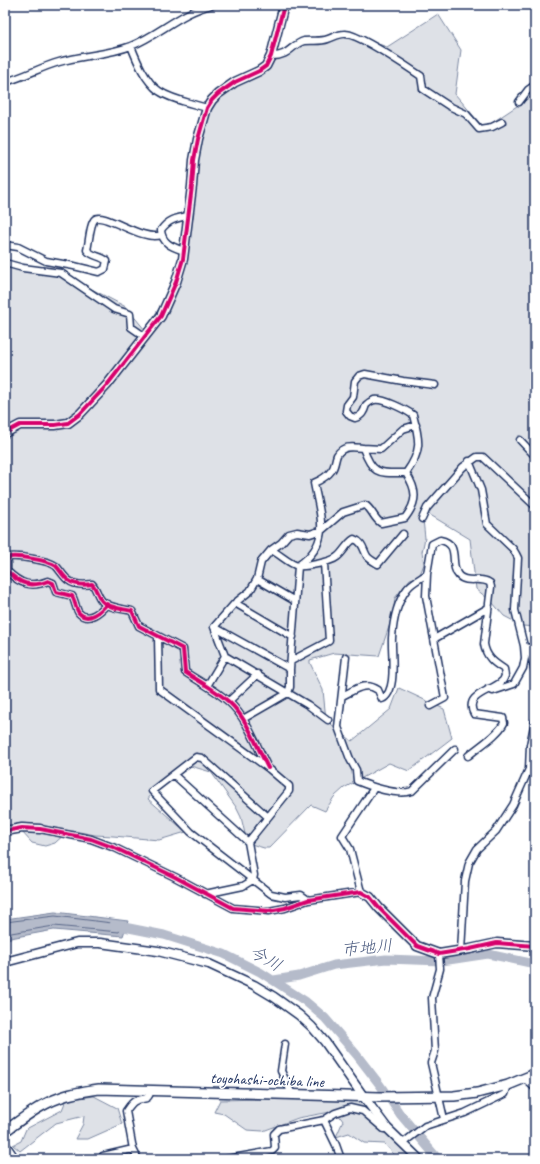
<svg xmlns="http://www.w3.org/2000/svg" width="540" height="1164" font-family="Caveat,'Klee One',sans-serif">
<rect width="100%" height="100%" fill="#fff"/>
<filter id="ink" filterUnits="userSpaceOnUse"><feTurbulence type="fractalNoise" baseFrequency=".025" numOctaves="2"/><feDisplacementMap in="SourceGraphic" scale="8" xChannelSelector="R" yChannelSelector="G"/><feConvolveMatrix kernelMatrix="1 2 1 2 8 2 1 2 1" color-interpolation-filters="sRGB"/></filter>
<g filter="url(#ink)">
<!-- green -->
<path fill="#dee1e7" stroke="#7c88a2" d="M438,14l23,36 -6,44 29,34 51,-34v533l-12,-1 -19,-10 -12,-14 -16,-13 -6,-50 -48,-29 3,28 -3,14 2,12 -5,13 -9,2 -15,19 -2,17 -14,41 -45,-3 -24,7v3l13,27 3,30 26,21 39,-32 8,-21 45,21 8,29 -43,33 -20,-8 -45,25 -10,9 -9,14 -14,-6 -42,43h-5l-13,-4 -5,-6 -5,-21 -5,-10 -25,-35 -24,-7 -32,24 -7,10 38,33 -27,8 -46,-4 -18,-1 -21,-4 -7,1 -12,11 -10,3 -13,-3 -11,-12 -16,-3v-565l56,10 65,34 19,23 31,-48 31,-174 65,-52 37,-15 44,-6 34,12z
M94,1096l23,12 5,16 -34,15h-13l8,-15 1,-8 -28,7 -36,28 -7,-6 8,-4 5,-12 36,-19 4,-10z
M306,1098l53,1 56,60h-17l-13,-15 -21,-1 -15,-10 -13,4 7,-16 -7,-10 -38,7 -35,13 -16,-1 -23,-16 -10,-2 6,-12z"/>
<!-- water -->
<path fill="#b5bbca" stroke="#77839f" d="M55,912l73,9 -5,15 -69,-6 -49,9v-20z"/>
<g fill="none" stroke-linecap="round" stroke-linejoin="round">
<!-- shore -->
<path stroke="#596789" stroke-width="1" d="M5,922l50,-6 65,8 2,2 -3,6 -65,-6 -49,8"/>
<!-- river -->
<path stroke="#b5bbca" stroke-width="9" d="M114,925l50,10 60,19 36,18 45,29 20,17 31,36 24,31 20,29 38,45
M274,980l25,-4 35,-11 52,-6 56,2 46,-7 47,10"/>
<defs>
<path id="street" d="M131,46c6,15 14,35 28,45 13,9 32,12 48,17
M271,56c18,1 21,-12 33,-15 8,-1 16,1 24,-2 6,-2 12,-6 18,-5 15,1 60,32 75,42l2,13 26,17 17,8 13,15 13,-2 10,-5
M535,58v8
M5,82c19,-5 36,-15 54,-20 24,-7 49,-7 72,-16 28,-11 51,-35 81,-41
M519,102l9,-12 7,-5
M5,245l13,2 28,14 28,5 25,6 6,-3 2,-8c-6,-5 -16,-5 -20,-11 2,-7 3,-27 8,-31 9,-7 48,23 66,16
M184,251c-11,-4 -22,-7 -23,-21 7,-10 15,-12 27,-14
M5,263l18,5 38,5 53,36 16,5 1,13 13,9
M520,440l15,16
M363,448l18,1 22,-20 13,-4
M469,461l12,29 6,34 26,25 3,5 2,4 -3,52 9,36 1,12 -2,10 -9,16 -21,7 -5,-2
M406,473c16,-22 14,-32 7,-58 -7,-5 -30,-17 -39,-15 -3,1 -6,3 -8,5 -2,7 -4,11 -11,13l-5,-2 -4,-5 1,-6 6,-8 2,-16 4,-5 6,-2 38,7 32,4
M422,519l5,-11 36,-41 14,-10h6l52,49
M271,550l10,-7 8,-9 8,-2 13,2 12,-4 21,-18 22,-7c7,4 9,14 16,18l24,-5c13,-17 12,-28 1,-45
M299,565c33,-23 21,-49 15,-82 7,-3 13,-6 18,-13 3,-4 3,-10 5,-15 6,-10 16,-8 26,-7 10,28 16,25 43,25
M257,579l38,22
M235,603l58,34
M107,604c-6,7 -19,19 -28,9 -3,-3 -4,-13 -7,-17l-16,-4 -3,-9 -5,-2c-17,7 -28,3 -41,-10v-11l3,-3c9,-1 38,3 46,9 4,4 7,10 12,14 6,5 17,5 24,4 5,5 5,12 10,17 6,7 22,8 30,10l7,15 44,23 2,23c15,10 31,18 44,30 18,16 28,45 39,66
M214,627l21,-24 15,-12 7,-12 4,-17 10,-12c9,4 18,14 27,16 8,1 33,-4 39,-9 7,-5 9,-13 17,-18 9,3 9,10 13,17 3,4 8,6 11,8l25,-30
M214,627l11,29 83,49 20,15
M214,627l76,42
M158,636l1,53 109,79 21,18v5l-41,51 6,33 -1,5 18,14 14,3 16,-2 7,5
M434,639l54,-31
M524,646l5,2 6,23
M346,657l-8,70 12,32 6,11 1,11c15,6 39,15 55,10l43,-42
M291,661l38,-20 -5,-78
M207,686l18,-30
M342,696c13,-6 23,-15 36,-6l4,9c16,-7 9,-46 10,-61 1,-15 5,-36 15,-49 5,-7 13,-10 20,-15
M229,701l29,-27
M430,706l15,-8 -19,-102 1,-22 5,-30 8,-4c22,4 8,25 19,36 8,8 22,0 31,7l1,4 -7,57c2,13 10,19 20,25l1,7c-1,1 -1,4 -3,5 -9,10 -39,13 -28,33l29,4 1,5c-6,12 -26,24 -36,33
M243,719l45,-26 2,-6v-18l8,-103
M174,775l74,67
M40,829l51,10 24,9 60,29 58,31 36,3 16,-3 23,-8 53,-8 -11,-43 -8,-13 32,-48
M205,894l38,-8 10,-6 -62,-48 -39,-41 44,-34 6,1 66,59
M461,951l4,-70 4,-18 8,-14 19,-18 17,-26 16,-36 1,-24 5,-24
M439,954l1,15 -8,29 3,53 -4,12 13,56
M285,1044l-4,27 11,23
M525,1079l10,9
M324,1120l12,25 5,14
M5,1143l11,16
M403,1143l22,-17 40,-13 40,-19 3,-9
M103,1159v-3l30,-7
M138,1159l-5,-10 -7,-38c3,-4 5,-8 9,-10 9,-4 13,1 16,-11
M227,1159l45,-8 3,-3 -1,-14 5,-5 45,-9 11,-7 15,-5 13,3 21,18 2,-1"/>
<path id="secondary" d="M5,433l15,-8h35l13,-2 12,-9 27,-29 54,-69 15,-34 7,-23 9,-73 2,-26 4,-21 9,-31 5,-8 6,-6 17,-12 24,-11 7,-5 5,-10 13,-51
M5,831l17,-3 18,1
M361,892l9,5 9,11 38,38 22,8 31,-5 27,-6 38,3
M5,962l72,-19h23l58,8 51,13 45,21 20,12 25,18 13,12 13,15 38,54 24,32 32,31"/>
<path id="primary" d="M5,1131c17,-12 34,-26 54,-33 12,-5 26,-7 40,-9l281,8 74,-1 23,-3 31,-8 27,-11"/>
</defs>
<!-- street casing -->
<use href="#street" stroke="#1b2f5e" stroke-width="9"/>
<!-- secondary casing -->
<use href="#secondary" stroke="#1b2f5e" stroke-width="11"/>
<!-- primary casing -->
<use href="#primary" stroke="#1b2f5e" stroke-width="12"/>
<!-- street -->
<use href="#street" stroke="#fff" stroke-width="6"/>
<!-- secondary -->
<use href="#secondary" stroke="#fff" stroke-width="8"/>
<!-- primary -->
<use href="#primary" stroke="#fff" stroke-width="9"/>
<defs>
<path id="cycleway" d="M5,433l15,-8h35l13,-2 12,-9 27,-29 54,-69 15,-34 7,-23 9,-73 2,-26 4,-21 9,-31 5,-8 6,-6 17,-12 24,-11 7,-5 5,-10 13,-51
M107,604c-6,7 -19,19 -28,9 -3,-3 -4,-13 -7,-17l-16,-4 -3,-9 -5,-2c-17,7 -28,3 -41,-10v-11l3,-3c9,-1 38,3 46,9 4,4 7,10 12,14 6,5 17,5 24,4 5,5 5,12 10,17 6,7 22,8 30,10l7,15 44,23 2,23c15,10 31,18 44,30 18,16 28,45 39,66
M5,831l17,-3 18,1 51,10 24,9 60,29 58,31 36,3 16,-3 23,-8 53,-8 9,5 9,11 38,38 22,8 31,-5 27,-6 38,3"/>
</defs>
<!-- cycleway casing -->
<use href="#cycleway" stroke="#fff" stroke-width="6"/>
<!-- cycleway -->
<use href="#cycleway" stroke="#d6006c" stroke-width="4"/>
</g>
</g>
<g text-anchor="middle" stroke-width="3" stroke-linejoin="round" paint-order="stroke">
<!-- street labels -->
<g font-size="16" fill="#1b2f5e" stroke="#fff">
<text transform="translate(267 1079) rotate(2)" y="6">toyohashi-ochiba line</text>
</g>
<!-- water labels -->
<g font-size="17" font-style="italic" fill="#49597e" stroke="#fff">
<text transform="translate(367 947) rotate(-5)" y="6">市地川</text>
<text transform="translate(266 958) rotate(30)" y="6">今川</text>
</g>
</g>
<!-- margin -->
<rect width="540" height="1164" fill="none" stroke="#fff" stroke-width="20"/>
<rect x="10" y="10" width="520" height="1144" fill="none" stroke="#1b2f5e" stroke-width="1.5" filter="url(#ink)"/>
</svg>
